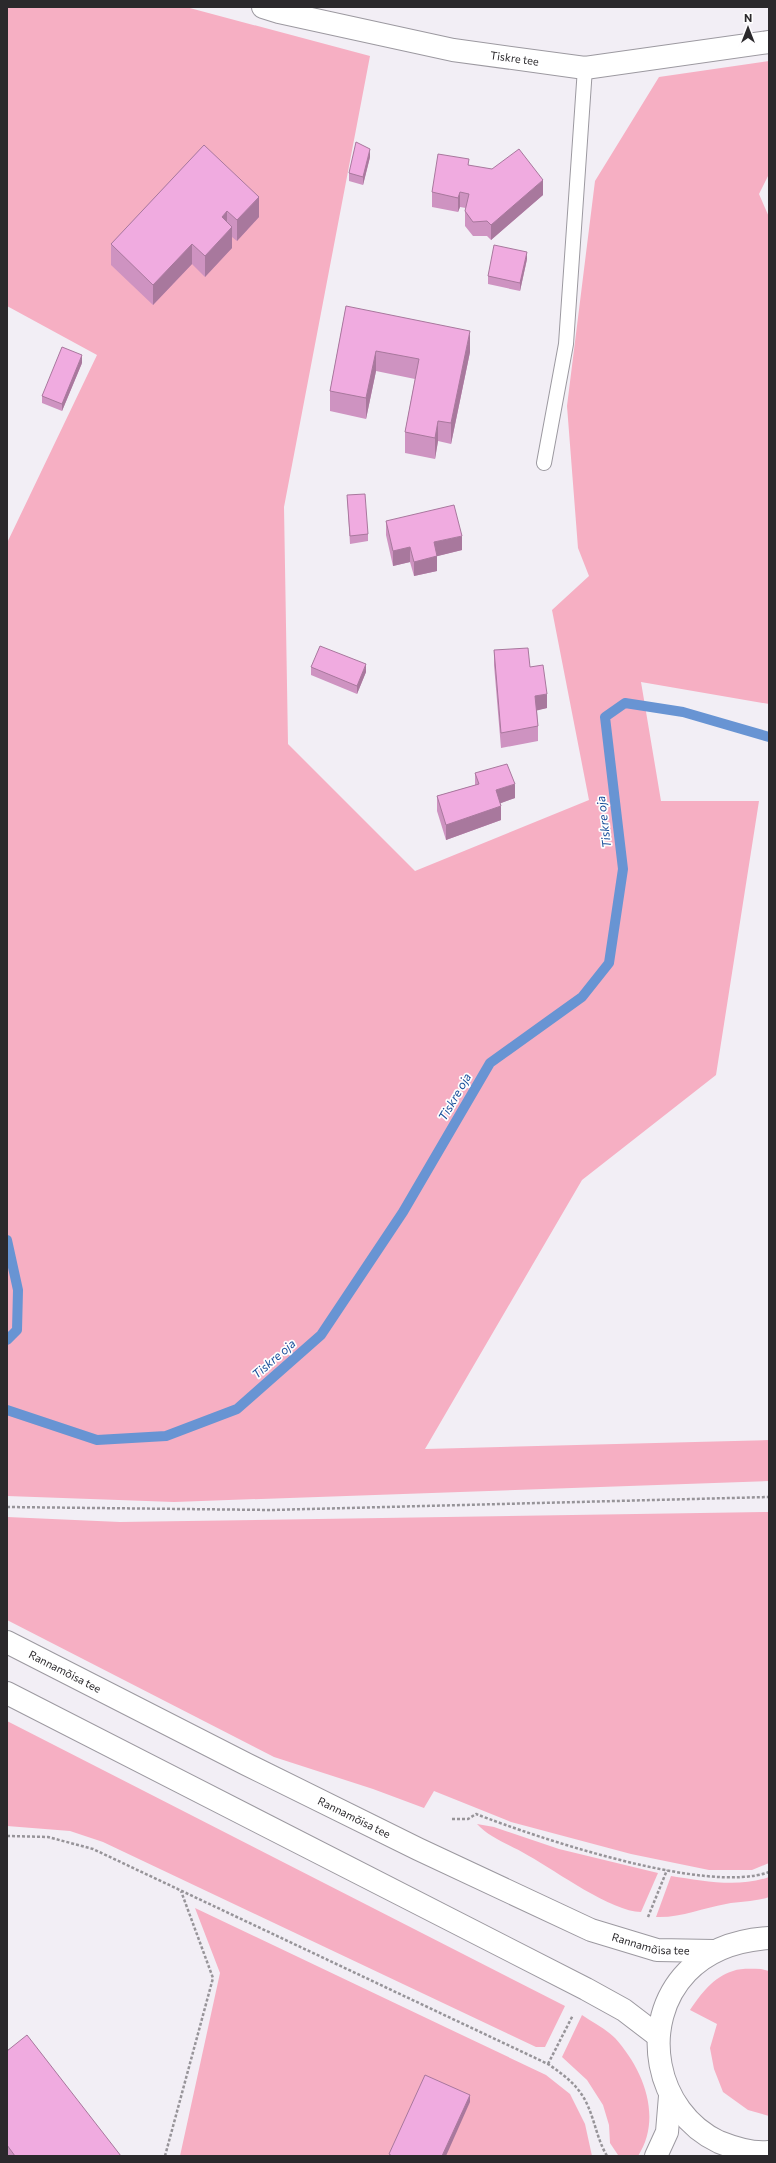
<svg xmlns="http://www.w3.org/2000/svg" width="776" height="2163" font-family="Commissioner,sans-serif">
<rect width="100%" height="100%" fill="#f2eef5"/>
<!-- green -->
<path fill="#f6afc3" d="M7,7h179l184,49 -86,451 4,237 127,127 174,-71 -37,-190 37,-34 -11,-28 -11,-142 28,-225 64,-104 110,-16v113l-10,20 10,23v487l-128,-22 20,119h98l-43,274 -134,105 -157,269 344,-9v41l-595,21 -167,-6v-953l90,-188 -90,-49z
M769,1512v351l-17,7h-43l-78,-16 -120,-32 -77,-31 -10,17 -51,-19 -99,-32 -267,-137v-103l113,5z
M7,1721l558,285 -20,41h-9l-433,-205 -33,-11 -63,-5z
M477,1824l17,3 65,22 99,24 -17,39c-29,0 -85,-41 -112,-56 -18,-11 -38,-17 -52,-32z
M671,1876c32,5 67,12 98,1v20c-14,5 -28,4 -43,7 -24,4 -45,14 -70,13z
M195,1908l351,167 24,19 15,30 7,32h-412l40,-183z
M761,1969l8,2v145l-21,-6 -25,-18 -9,-23 -4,-21 7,-24 -27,-14c11,-16 23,-33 43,-39 8,-3 19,-2 28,-2z
M582,2015c10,7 24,14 33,23 28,31 48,79 23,118l-20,-1 -8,-12 -1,-18 -6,-20 -16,-25 -25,-23z"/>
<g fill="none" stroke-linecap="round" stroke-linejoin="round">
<!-- stream -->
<path stroke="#6894d3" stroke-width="10" d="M7,1240l11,50 -1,40 -10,10
M7,1410l90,30 69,-4 71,-27 84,-74 82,-123 87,-149 92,-66 27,-34 14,-94 -18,-152 20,-14 58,9 86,25"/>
<defs>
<path id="lane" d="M544,463l22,-119 19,-276"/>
<g id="street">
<path id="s1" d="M263,7l16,5 174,38 132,18 184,-26"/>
<path d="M656,2156l11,-24 3,-36"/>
</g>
<g id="secondary">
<path id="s2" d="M7,1642l239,122 172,85 173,81 66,20 57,1"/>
<path d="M7,1693l579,296 38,21 34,26"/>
<path d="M769,1938c-31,2 -60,11 -82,34 -49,51 -32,140 32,170 15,6 33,12 50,10"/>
</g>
</defs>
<!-- lane casing -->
<use href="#lane" stroke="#9c99a0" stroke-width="16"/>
<!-- street casing -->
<use href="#street" stroke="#9c99a0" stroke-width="24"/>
<!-- secondary casing -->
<use href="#secondary" stroke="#9c99a0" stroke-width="24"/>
<!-- path -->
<path stroke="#979499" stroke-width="2.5" stroke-dasharray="3 2" stroke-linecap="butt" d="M7,1507l264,3 498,-13
M452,1819h16l8,-5c62,24 231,81 293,58
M7,1836l41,1 45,12 455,215c16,11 31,22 39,40 8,17 10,35 20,52
M648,1917l19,-47
M548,2064l25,-49
M165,2156l48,-178 -32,-87"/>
<!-- lane -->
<use href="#lane" stroke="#fff" stroke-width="14"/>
<!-- street -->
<use href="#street" stroke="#fff" stroke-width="22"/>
<!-- secondary -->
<use href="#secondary" stroke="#fff" stroke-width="22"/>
</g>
<!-- wall -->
<path fill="#ce93c1" d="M204,145l55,72 -22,24 -5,-4v11l-27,29 -13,-13 -39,41 -42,-40v-21z
M370,157l-7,28 -14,-4v-8z
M469,165l74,30 -52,45 -4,-4h-14l-8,-10v-15l1,-3 -6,-1 -2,5 -26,-5v-15z
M527,259l-7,32 -32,-7v-8z
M346,306l124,46 -19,92 -13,-3 -3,18 -30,-6v-21l10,-53 -39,-8 -10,48 -36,-8v-20z
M82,363l-20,48 -20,-8v-7z
M347,495l21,39v7l-18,3z
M386,521l76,29 -25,6v15l-23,5 -4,-14 -17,4 -7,-31z
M494,650l36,17 17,41 -10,2 1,16v15l-37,7 -7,-83z
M311,667l55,5 -9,22 -46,-19z
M475,773l40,25 -15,5 1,17 -55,20 -9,-29v-15l38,-11z
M7,2051l114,105h-114z"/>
<!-- shaded-wall -->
<path fill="#a8789d" d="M370,149v8l-7,28v-8z
M543,180v15l-52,45v-15z
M460,192v15l-2,5v-14z
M259,197v20l-22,24v-21z
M227,211v21l-5,-15z
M232,227v21l-27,29v-21z
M192,244v20l-39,41v-20z
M527,252v7l-7,32v-8z
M470,331v21l-19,92v-21z
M376,351v20l-10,48v-21z
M82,355v8l-20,48v-7z
M438,421v20l-3,18v-21z
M462,536v14l-28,7v-15z
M410,547v15l-17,4v-15z
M437,556v15l-23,5v-14z
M366,664v8l-9,22v-8z
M547,694v14l-12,3v-15z
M515,784v14l-19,7v-15z
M501,806v14l-55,20v-15z
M470,2095v7l-24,54h-4z"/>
<!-- building -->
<path fill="#f0abe0" stroke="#a8789d" d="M356,142l14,7 -7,28 -14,-4z
M204,145l55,52 -22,23 -10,-9 -5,6 10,10 -27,29 -13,-12 -39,41 -42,-41z
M519,149l24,31 -52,45 -4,-4 -14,1 -8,-11 4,-17 -9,-2 -2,6 -26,-6 6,-38 31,5 -1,6 24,4z
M494,245l33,7 -7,31 -32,-7z
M346,306l124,25 -19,92 -13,-2 -3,17 -30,-6 14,-73 -43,-8 -10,47 -36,-7z
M62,347l20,8 -20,49 -20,-8z
M365,494l3,40 -18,2 -3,-41z
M454,505l8,31 -28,6 3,14 -23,6 -4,-15 -17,4 -7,-30z
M320,646l46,18 -9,22 -46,-19z
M528,648l2,19 13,-2 1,7 3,22 -12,2 3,30 -37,7 -7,-83z
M507,764l8,20 -19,6 5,16 -55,19 -9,-29 42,-12 -4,-11z
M27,2035l94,121h-106l-8,-11v-94z
M425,2075l45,20 -28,61h-50l-3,-2z"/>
<g text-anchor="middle" stroke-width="3.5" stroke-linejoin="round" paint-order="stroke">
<!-- street labels -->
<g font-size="11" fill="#2b292c" stroke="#fefdfe">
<text dy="4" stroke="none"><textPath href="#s1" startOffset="257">Tiskre tee</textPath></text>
<text dy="4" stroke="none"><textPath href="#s2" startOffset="65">Rannamõisa tee</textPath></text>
<text dy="4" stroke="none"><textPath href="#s2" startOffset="389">Rannamõisa tee</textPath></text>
<text dy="4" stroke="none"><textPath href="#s2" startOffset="713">Rannamõisa tee</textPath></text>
</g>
<!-- water labels -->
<g font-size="12" font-style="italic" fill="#164d99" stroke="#fefdfe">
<text transform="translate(604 822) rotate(-97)" y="4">Tiskre oja</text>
<text transform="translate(455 1097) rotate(-60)" y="4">Tiskre oja</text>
<text transform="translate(274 1359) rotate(-41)" y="4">Tiskre oja</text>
</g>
</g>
<!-- border -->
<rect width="776" height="2163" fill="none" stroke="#2b292c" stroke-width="16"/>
<!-- north arrow -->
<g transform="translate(748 28)" stroke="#fefdfe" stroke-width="3" paint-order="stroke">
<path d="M0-3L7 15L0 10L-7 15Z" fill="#2b292c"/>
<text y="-6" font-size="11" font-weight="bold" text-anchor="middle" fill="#2b292c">N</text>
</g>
</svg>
